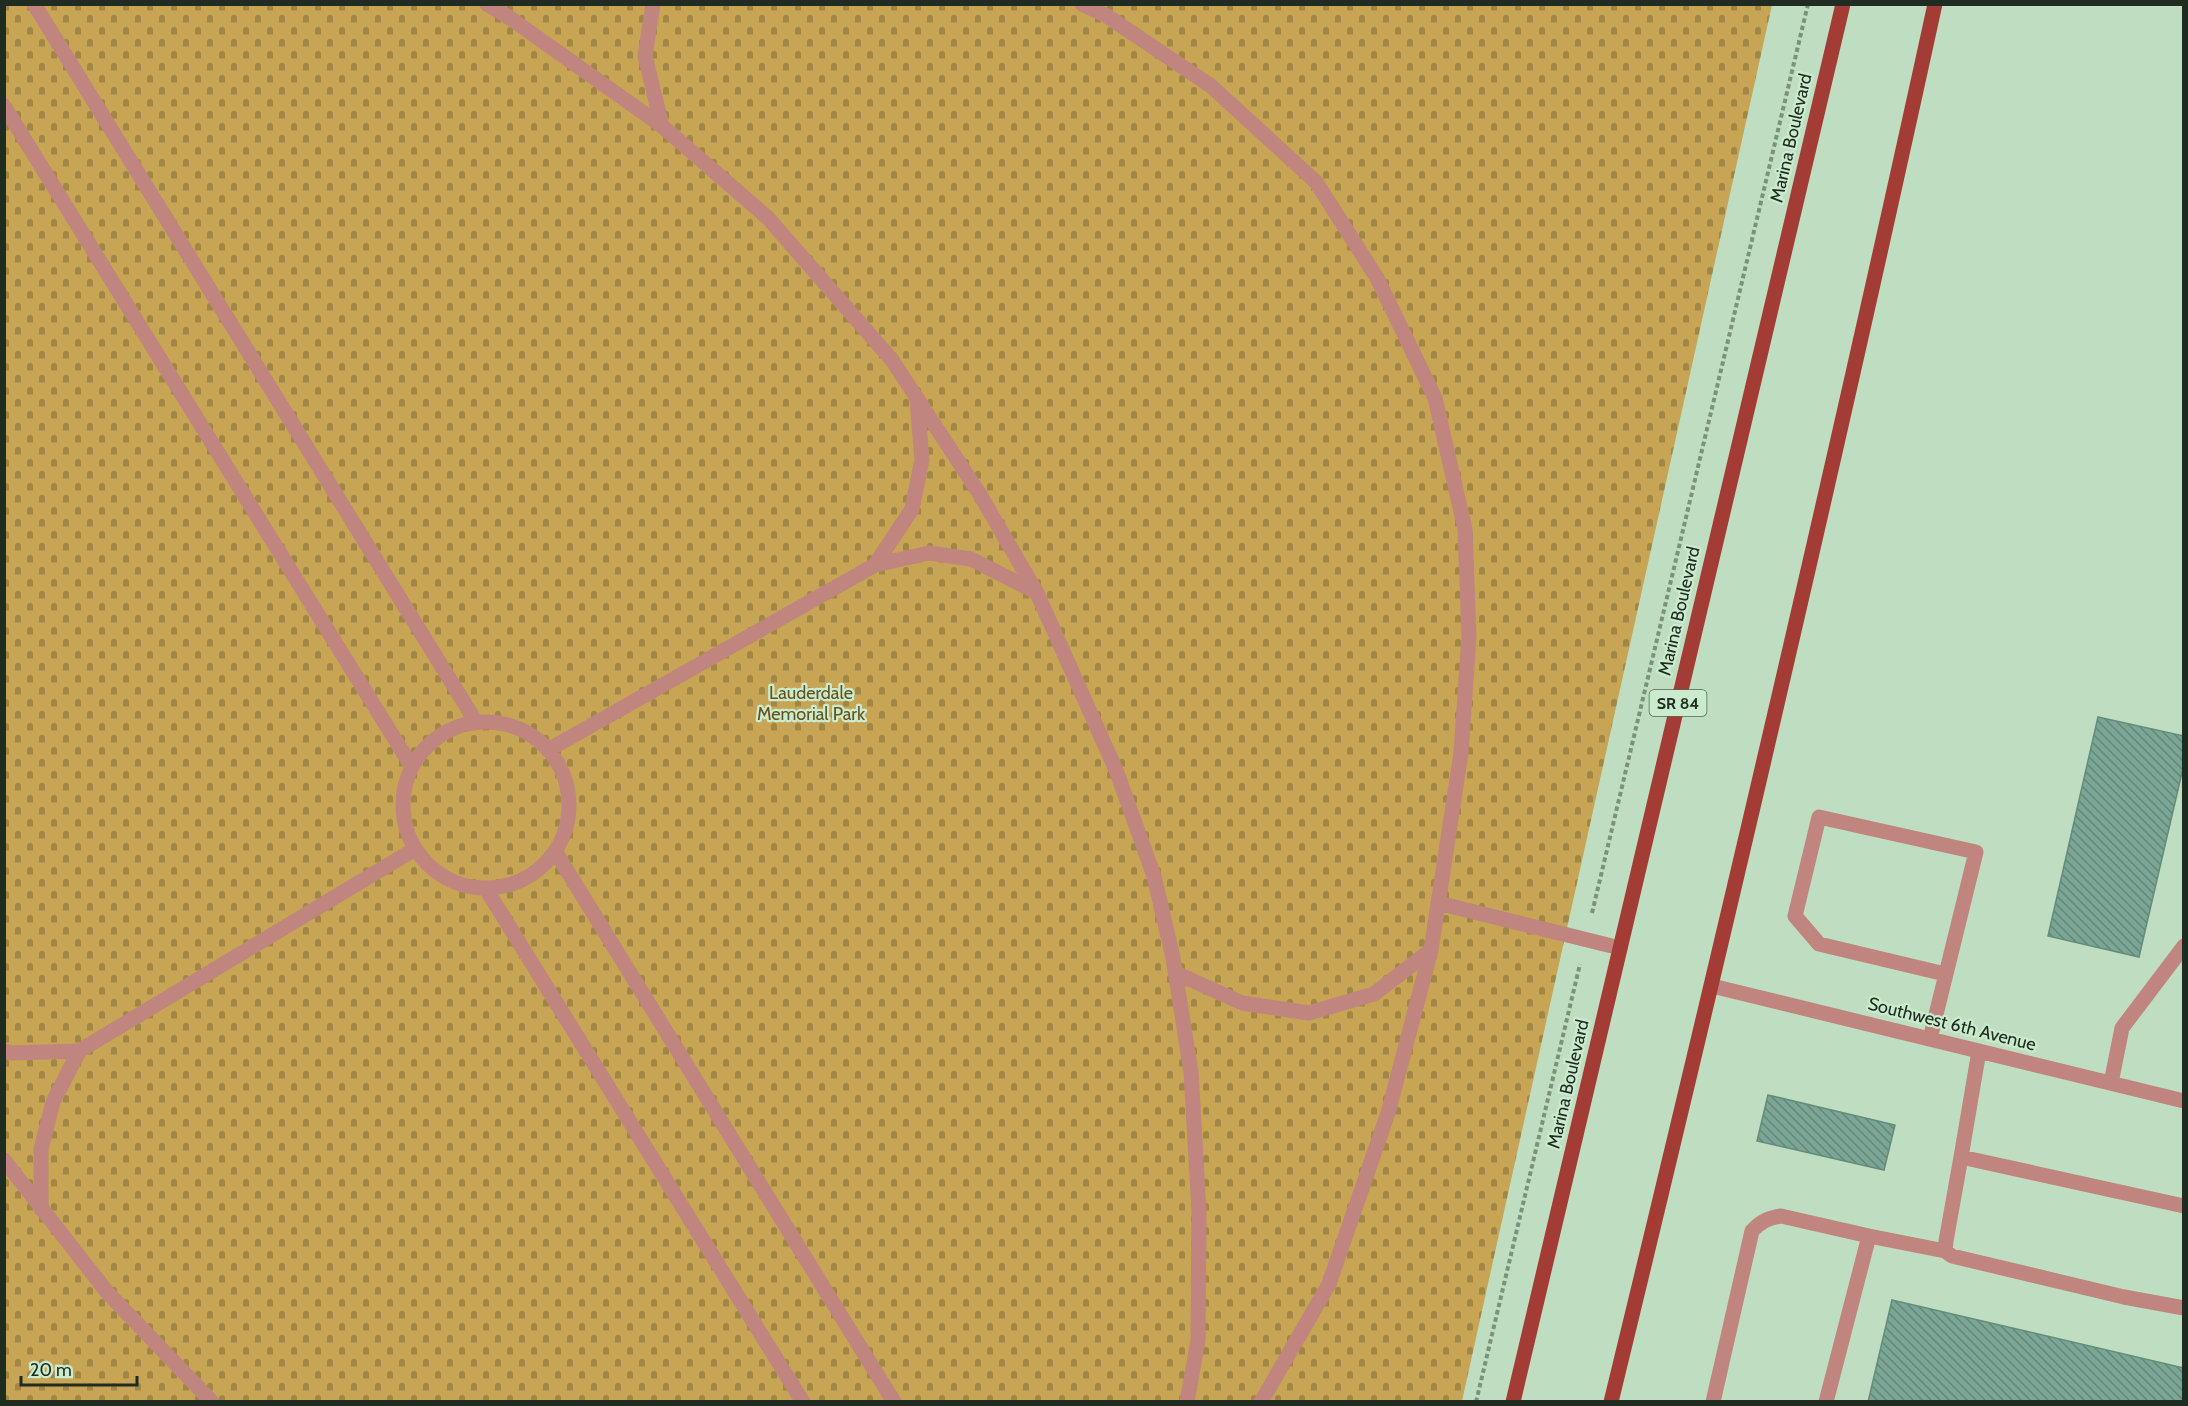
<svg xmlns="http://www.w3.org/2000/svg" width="2188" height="1406" font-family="Cabin,sans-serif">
<defs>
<pattern id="cemetery-stones" width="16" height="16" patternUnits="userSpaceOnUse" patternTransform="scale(1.5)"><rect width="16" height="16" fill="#c7a554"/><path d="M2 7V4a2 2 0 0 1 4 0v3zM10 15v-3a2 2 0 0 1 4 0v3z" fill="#a18745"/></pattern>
<pattern id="building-back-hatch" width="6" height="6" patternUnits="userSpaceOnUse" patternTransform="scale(1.5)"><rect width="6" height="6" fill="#7ba594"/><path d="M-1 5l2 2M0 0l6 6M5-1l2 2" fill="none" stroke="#648778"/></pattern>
</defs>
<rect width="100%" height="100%" fill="#bfdec1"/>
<!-- cemetery -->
<path fill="url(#cemetery-stones)" d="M5,5h1767l-310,1396 -1457,1z"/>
<!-- building -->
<path fill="url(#building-back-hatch)" stroke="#638c7b" stroke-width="1.5" d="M2098,717l86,19v28l-45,193 -91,-21z
M1768,1095l127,30 -11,45 -127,-29z
M1892,1300l292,68v34h-316z"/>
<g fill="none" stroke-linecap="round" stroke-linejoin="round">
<!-- path -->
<path stroke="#7a917b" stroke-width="4" stroke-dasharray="4.5 3" stroke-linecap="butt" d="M1592,913l216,-909
M1476,1402l104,-438"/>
<!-- minor -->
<path stroke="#bf857e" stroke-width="15" d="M34,4l442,718
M487,4l23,14 152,108 106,92 124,142 87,133 58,100 79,177 38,106 19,82 18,114 8,140 -1,128 -11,62
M653,4l-8,52 17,70
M1082,4l25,12 104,70 105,96 61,96 58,120 30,131 4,107 -8,117 -30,197 -57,44 -65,19 -67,-10 -66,-30
M4,106l408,661
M875,565l37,-56 10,-49 -5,-60
M403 805a83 83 0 1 1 166 0a83 83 0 1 1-166 0Z
M548,750l327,-185 54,-12 42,6 65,33
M555,851l339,551
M486,889l317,513
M1438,903l182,45
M1712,986l472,115
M1930,1039l46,-187 -157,-35 -24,99 24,28 126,30
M4,1051l8,2 67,-2
M1979,1051l-18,106 223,49
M2111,1083l11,-55 62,-82
M1961,1157l-15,84 -1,10 7,5 172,41 60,11
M4,1160l103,132 105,110
M41,1209v-60l12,-47 26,-51 336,-202
M1261,1402l68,-118 59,-171 43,-163
M1713,1402l39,-171c9,-10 17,-13 29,-15l88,20 76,15
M1826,1402l43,-166"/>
<!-- major -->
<path stroke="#a23c35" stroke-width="15" d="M1513,1402l330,-1398
M1611,1402c113,-465 222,-930 324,-1398"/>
</g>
<g text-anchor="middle" stroke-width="4.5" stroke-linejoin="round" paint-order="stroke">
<!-- shield labels -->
<rect fill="#cbebce" stroke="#536555" stroke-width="1.5" x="1649.5" y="690" width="57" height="26" rx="4.5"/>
<g font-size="16" font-weight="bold" fill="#202c21">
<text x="1678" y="709">SR 84</text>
</g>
<!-- street labels -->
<g font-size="18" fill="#202c21" stroke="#cbebce">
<text transform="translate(1791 138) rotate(-77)" y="6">Marina Boulevard</text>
<text transform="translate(1679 611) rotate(-77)" y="6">Marina Boulevard</text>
<text transform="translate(1952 1024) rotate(14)" y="6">Southwest 6th Avenue</text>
<text transform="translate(1568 1084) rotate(-77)" y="6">Marina Boulevard</text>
</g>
<!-- park labels -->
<g font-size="18" fill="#68521c" stroke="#cbebce">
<text x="811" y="699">Lauderdale<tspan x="811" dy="21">Memorial Park</tspan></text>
</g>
</g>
<!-- border -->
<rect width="2188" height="1406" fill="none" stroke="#202c21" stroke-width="12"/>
<!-- scale -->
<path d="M21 1376v9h116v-9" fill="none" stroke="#202c21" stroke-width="3"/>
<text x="30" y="1376" font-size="18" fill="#202c21" stroke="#cbebce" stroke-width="4.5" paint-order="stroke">20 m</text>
</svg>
